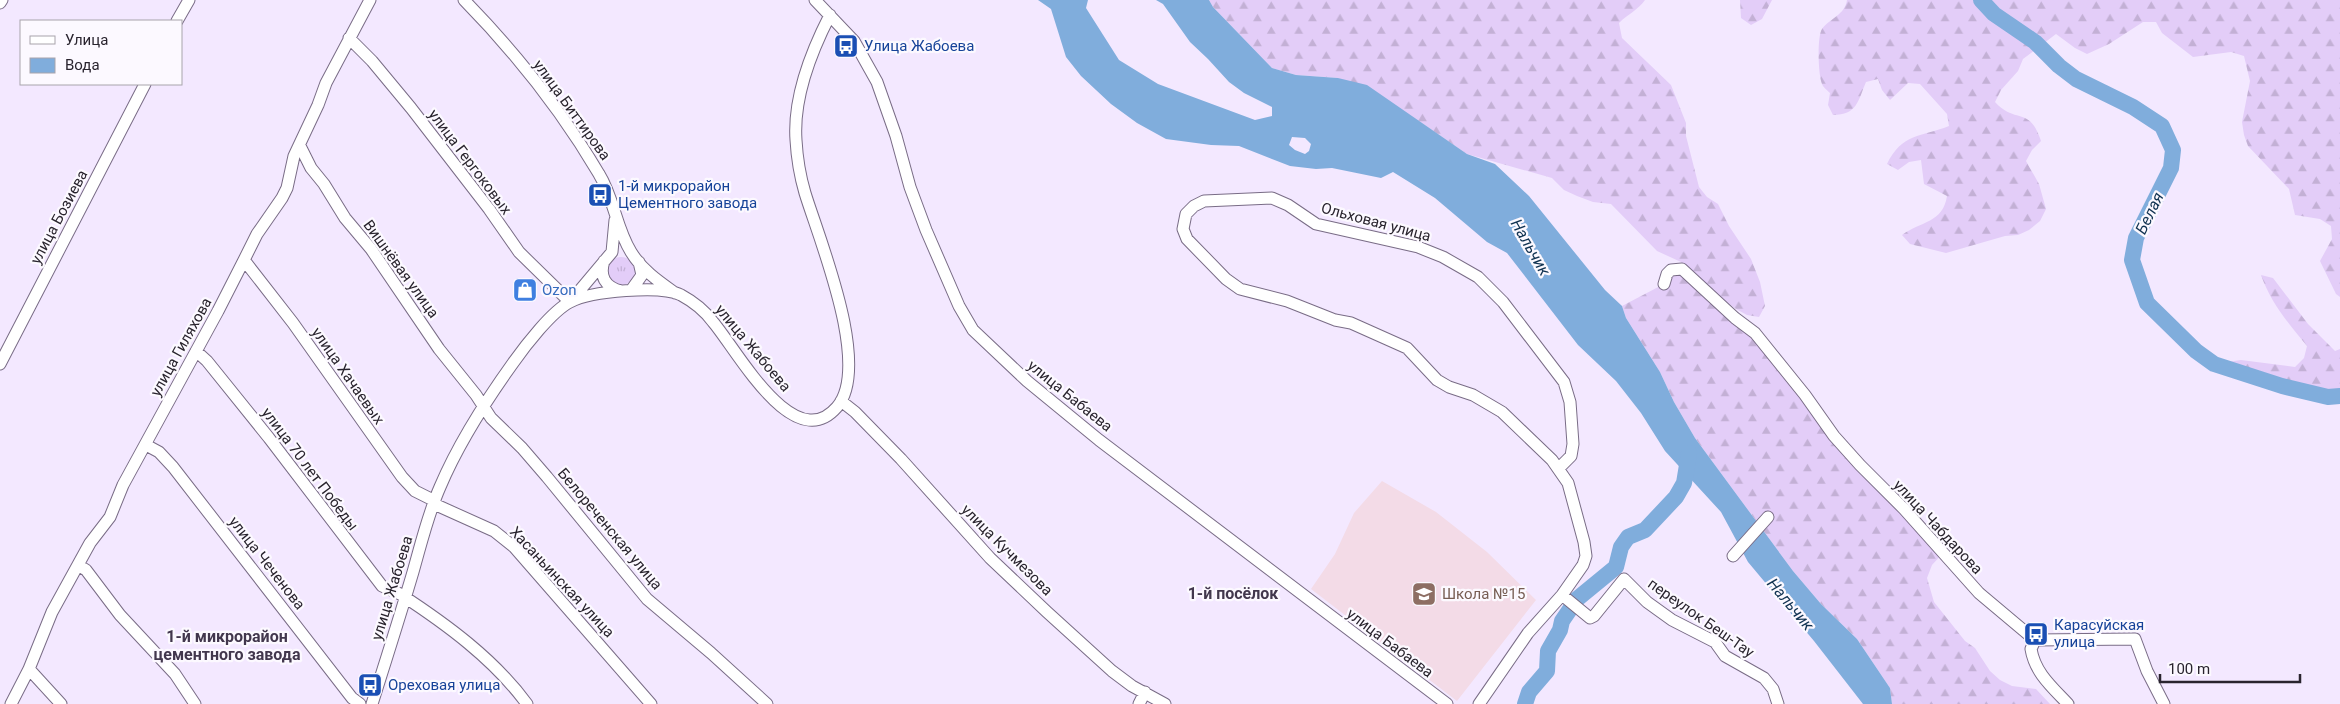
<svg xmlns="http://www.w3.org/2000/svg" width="2340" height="704" font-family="Roboto,sans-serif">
<defs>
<pattern id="grass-tufts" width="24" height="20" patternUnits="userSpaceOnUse" patternTransform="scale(1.25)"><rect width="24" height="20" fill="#e3cdf8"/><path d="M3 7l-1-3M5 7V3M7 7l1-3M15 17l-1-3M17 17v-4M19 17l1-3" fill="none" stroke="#c3b0d5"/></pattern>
<pattern id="forest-firs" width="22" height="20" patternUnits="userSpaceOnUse" patternTransform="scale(1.25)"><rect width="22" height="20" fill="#e3cdf8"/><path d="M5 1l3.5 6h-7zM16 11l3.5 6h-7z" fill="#c3b0d5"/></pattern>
</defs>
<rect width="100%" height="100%" fill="#f3e8ff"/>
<!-- education -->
<path fill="#f3dbe7" d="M1382,481l54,31 51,40 49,48 -79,101 -146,-112 24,-35 19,-41z"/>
<!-- grass -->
<path fill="url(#grass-tufts)" d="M607 271a14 14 0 1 1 28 0a14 14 0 1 1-28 0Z"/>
<!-- forest -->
<path fill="url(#forest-firs)" d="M1209,0h436c-7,10 -17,14 -26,23l3,15 49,47 15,38v13l13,51 8,10 11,7 11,22 22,33 9,23 5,24 -6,11 -12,-2 -11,-6 -33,-25 -9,-12 -13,-10 -24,-11 -46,-47 -18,-2 -16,-6 -13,-6 -12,-12 -85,-24 -47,-32 -82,-44 -42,-3 -24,-7 -59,-61z
M1740,0h32l-10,19 -11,6 -10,-7z
M1847,0h493v297l-4,-3 -16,-33 12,-22 -1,-13 -11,-7 -25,-4 -6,-26 -41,-43 -4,-11 -2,-13 8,-41 -6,-25 -13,-4 -38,5 -31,-24 -6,-11h-13l-34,22 -22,10 -12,-6 -19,-14 -33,25 -5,12 -17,19 -6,12c21,23 34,3 46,39l-9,9 -6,11 13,23 7,25 -6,12 -11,9 -11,5 -13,1 -59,17 -36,-9 -8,-9c19,-14 41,-12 45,-39l-23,-12 -3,-24 -12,2 -11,8 -11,-6c15,-31 34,-27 62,-38l-2,-12 -27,-30 -12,-1 -18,17 -8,-10 -4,-11 -12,3c-8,19 -9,33 -33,33l-5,-10 2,-12c-2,-2 -7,-6 -8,-9 -4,-9 -5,-48 0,-55 8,-11 23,-14 25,-29z
M1676,269l59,49 70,77 138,158 -11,12 -5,13 7,24 31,39 10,7 15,23 10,9 12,6 24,3 14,15h-158l-2,-16 -33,-49 -36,-35 -28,-33 -98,-133 -21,-36 -14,-30 -34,-54 -4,-12 42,-22z
M2261,275l12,3 35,46 27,27 5,-2v47c-33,3 -93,-22 -126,-32l27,-4 54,7 9,-9 3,-12c-19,-23 -36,-43 -46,-71z"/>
<!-- water -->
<path fill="#80addc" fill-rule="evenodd" d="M1038,0h50l-2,8 33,52 39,24 97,36 17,-4v-9l-28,-14 -15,-11 -21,-23 -18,-17 -27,-38 -7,-4h53l4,7 59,61 24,7 42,3 29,7 100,69 28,10 34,32 76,94 17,16 4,12 34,54 14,30 21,36 98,133 28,33 36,35 33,49 2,16h-29l-49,-63 -66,-79 -27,-50 -56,-61 -24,-38 -25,-32 -38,-36 -71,-92 -20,-11 -52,-44 -42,-26 -12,6 -49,-10 -16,1 -26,-3 -51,-20 -28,-1 -45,-6 -29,-16 -26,-19 -30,-28 -15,-19 -15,-48zM1292,137l13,1 6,6 -2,7 -4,3 -10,-4 -6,-5z"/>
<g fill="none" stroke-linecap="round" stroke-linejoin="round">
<!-- river -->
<path stroke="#80addc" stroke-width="16" d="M1981,0l13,14 41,28 24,24 17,13 57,28 29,19 11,24 -2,18 -35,70 -4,22 15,43 49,48 18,13 68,22 46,11 12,-1
M1525,704l4,-12 18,-21 1,-20 12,-21 2,-9 15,-22 39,-32 5,-20 7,-10 17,-7 31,-33 8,-14 5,-30"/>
<defs>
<path id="minor" d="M464,0c50,51 99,113 135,174 15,24 17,54 32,78 11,18 27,29 44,41
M815,0l39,41 23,41 19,54 14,51 16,43 33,76 14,24 54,51 72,59 348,264
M0,3l2,-3
M177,21l12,-21
M349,38l23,23 39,47 78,101 30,43 51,50
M300,146l11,22 13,16 21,34 26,31 68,100 37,46 15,23 31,30 25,29 100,122 64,54 56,51
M244,260l49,63 109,154 13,14 20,10
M604,261c-5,15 1,26 17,30
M1664,284l3,-10 4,-4 11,-1 53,49 20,15 50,62 29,41 26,29 44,44 75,84 56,47
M632,289l10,-14 -3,-13
M570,302l42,-50 3,-32
M196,351l11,10 62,77 113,148c6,3 12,5 18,8 46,30 94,65 127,110
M0,364l145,-280
M841,401l14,11 46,47 89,99 57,54 65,59 20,15 33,18
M146,445l13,7 14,15 179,231 8,6
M434,504l60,27 20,16 137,157
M1733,556l35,-39
M78,565l8,5 34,45 55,59 20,30
M1562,595l28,23 4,-2 30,-37 23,23 25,18 43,22 10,14 39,22 9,11 5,15
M2035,640l100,-1 12,32 17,33
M2035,640l-4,9c4,24 21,38 37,55
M29,669l32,35
M11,704l18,-35 23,-57 38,-69 20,-26 13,-32 95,-174 26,-51 13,-26 25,-36 5,-10 7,-32 24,-51 8,-22 44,-83
M372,704c14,-44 28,-88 41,-132 8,-28 15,-58 27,-85 19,-45 45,-85 73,-124 12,-17 39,-52 57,-61 21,-11 91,-17 111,-7 13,7 24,16 32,27 24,28 81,135 124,85 35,-41 -18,-168 -32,-214 -5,-17 -8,-35 -9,-53 -3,-43 15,-88 34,-125
M1139,704l6,-12
M1479,704l49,-71 34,-38 21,-30 3,-9 -2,-14 -16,-59 -16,-23 -50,-48 -29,-17 -24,-8 -12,-7 -30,-32 -56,-25 -16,-3 -48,-19 -47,-12 -14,-10 -39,-40 -4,-10 3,-15 8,-8 10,-5 68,-3 16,7 28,19 102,23 25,10 35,20 25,25 61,80 6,20 3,42 -2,12 -12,12"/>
</defs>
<!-- minor casing -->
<use href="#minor" stroke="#796c86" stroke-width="13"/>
<!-- minor -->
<use href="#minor" stroke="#fff" stroke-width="11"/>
</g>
<!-- icons -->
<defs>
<symbol id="bus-square" viewBox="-11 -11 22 22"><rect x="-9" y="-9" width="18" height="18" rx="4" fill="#1a4fb4" stroke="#fcf9ff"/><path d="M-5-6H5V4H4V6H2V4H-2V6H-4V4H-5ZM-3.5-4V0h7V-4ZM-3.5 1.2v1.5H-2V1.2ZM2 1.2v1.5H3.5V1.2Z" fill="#fff"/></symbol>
<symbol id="shop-square" viewBox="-11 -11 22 22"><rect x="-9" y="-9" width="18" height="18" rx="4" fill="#3f7fe0" stroke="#fcf9ff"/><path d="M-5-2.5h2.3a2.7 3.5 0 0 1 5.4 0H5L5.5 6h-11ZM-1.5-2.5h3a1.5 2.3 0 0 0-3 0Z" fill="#fff"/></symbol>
<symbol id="school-square" viewBox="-11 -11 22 22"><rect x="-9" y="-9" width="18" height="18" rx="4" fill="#8d6e63" stroke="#fcf9ff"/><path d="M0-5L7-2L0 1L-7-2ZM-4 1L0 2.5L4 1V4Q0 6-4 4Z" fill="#fff"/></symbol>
</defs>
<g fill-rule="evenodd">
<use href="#bus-square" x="832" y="32" width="28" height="28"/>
<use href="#bus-square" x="586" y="181" width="28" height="28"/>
<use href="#shop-square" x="511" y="276" width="28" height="28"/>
<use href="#school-square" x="1410" y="580" width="28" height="28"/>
<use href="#bus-square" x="2022" y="620" width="28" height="28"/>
<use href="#bus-square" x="356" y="671" width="28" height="28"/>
</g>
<g text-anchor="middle" stroke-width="4.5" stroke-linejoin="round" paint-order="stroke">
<!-- transit labels -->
<g font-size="15" fill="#164399" stroke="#fcf9ff" text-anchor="start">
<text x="864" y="51">Улица Жабоева</text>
<text x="618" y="191">1-й микрорайон<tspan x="618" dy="17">Цементного завода</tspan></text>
<text x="2054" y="630">Карасуйская<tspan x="2054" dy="17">улица</tspan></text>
<text x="388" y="690">Ореховая улица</text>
</g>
<!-- street labels -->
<g font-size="15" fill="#29242e" stroke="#fcf9ff">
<text transform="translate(572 110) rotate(54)" y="5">улица Биттирова</text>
<text transform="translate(470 162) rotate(53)" y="5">улица Гергоковых</text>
<text transform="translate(59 217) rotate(-62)" y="5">улица Бозиева</text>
<text transform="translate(1376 222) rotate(15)" y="5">Ольховая улица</text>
<text transform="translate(401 269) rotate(54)" y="5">Вишнёвая улица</text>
<text transform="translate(181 347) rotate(-61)" y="5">улица Гиляхова</text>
<text transform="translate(753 348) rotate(50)" y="5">улица Жабоева</text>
<text transform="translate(348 376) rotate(55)" y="5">улица Хачаевых</text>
<text transform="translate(1070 396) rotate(39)" y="5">улица Бабаева</text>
<text transform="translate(310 469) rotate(53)" y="5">улица 70 лет Победы</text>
<text transform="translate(1938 527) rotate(47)" y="5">улица Чабдарова</text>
<text transform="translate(610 529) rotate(50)" y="5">Белореченская улица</text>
<text transform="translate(1007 550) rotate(45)" y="5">улица Кучмезова</text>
<text transform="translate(267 563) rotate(52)" y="5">улица Чеченова</text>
<text transform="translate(562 582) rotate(47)" y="5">Хасаньинская улица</text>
<text transform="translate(392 588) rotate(-73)" y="5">улица Жабоева</text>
<text transform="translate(1701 618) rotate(35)" y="5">переулок Беш-Тау</text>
<text transform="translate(1390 643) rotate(37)" y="5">улица Бабаева</text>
</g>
<!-- shop labels -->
<g font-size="15" fill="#366cbe" stroke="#fcf9ff" text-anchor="start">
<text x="542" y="295">Ozon</text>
</g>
<!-- education labels -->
<g font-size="15" fill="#785e54" stroke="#fcf9ff" text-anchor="start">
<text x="1442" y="599">Школа №15</text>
</g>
<!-- water labels -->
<g font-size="16" font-style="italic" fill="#103251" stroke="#fcf9ff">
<text transform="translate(2149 213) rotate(-64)" y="6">Белая</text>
<text transform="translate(1531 247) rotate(60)" y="6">Нальчик</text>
<text transform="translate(1791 604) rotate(50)" y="6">Нальчик</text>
</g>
<!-- neighbourhood labels -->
<g font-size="16" font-weight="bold" fill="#42374d" stroke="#fcf9ff">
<text x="1233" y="599">1-й посёлок</text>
<text x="227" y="642">1-й микрорайон<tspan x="227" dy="18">цементного завода</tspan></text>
</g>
</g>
<!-- legend -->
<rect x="20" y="20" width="162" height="65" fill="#fcf9ff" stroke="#a8a4ab"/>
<rect x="30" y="36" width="25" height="8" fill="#ffffff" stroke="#a8a4ab"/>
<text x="65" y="45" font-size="15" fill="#29242e">Улица</text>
<rect x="30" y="58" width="25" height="15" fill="#80addc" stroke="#a8a4ab"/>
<text x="65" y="70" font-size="15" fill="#29242e">Вода</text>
<!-- scale -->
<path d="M2160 674v8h140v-8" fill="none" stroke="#29242e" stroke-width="2.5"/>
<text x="2168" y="674" font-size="15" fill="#29242e" stroke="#fcf9ff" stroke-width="4" paint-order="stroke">100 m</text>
</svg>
